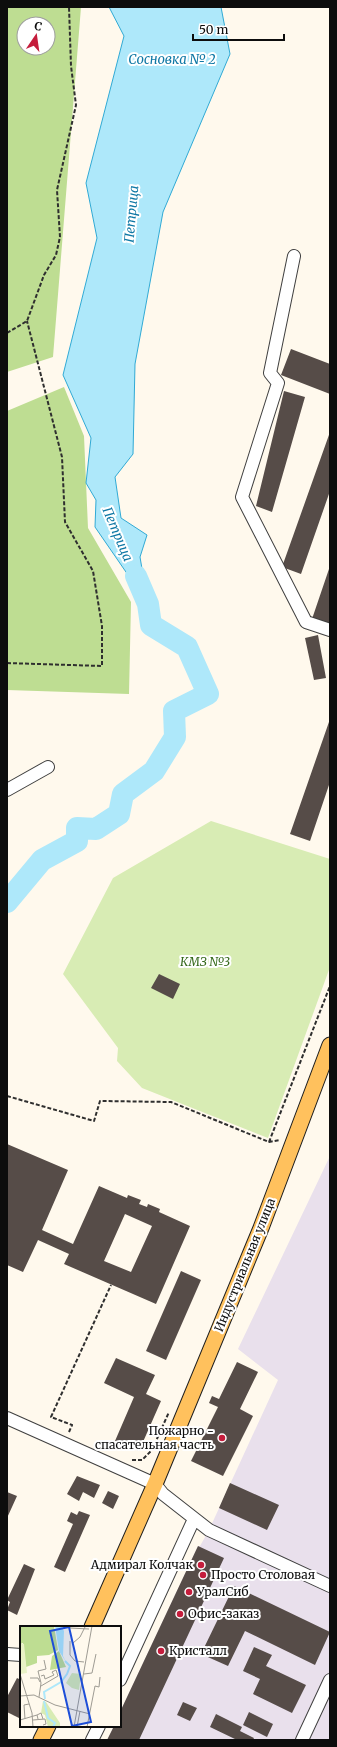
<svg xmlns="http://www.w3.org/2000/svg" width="337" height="1747" font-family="Merriweather,serif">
<rect width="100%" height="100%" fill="#fff9ed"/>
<!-- industrial -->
<path fill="#e9e0ec" d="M330,1156v584h-223l7,-14h6v-14l78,-166h2l9,-16 69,-150 -40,-31z"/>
<!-- green -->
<path fill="#d8ecb4" d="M211,821l119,38v108l-62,171 -126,-50 -25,-27 1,-13 -55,-74 50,-96z"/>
<!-- forest -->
<path fill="#bedd92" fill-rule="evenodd" d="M7,7h74l-28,350 -46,15zM24,24h24v24h-24z
M64,387l20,49 4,92 43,74 -2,92 -122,-4v-279z"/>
<!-- water -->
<path fill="#aee8fa" stroke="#31aad5" d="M109,7h112l9,47 -67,158 -28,152 -2,90 -18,23 6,41 26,17 -7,22 8,47 -53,-77 1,-27 -10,-17 5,-45 -28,-63 34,-137 -11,-55 38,-147z"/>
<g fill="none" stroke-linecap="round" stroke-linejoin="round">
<!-- river -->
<path stroke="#aee8fa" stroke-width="22" d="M7,902l35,-42 35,-19v-13l19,1 23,-15 4,-20 31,-23 21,-34 -1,-26 34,-17 -21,-47 -36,-22 -3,-21 -12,-28"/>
</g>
<!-- building -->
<path fill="#564c48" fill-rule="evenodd" d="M291,349l39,15v30l-49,-19z
M284,391l21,6 -33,115 -16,-6z
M330,432v59l-29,83 -19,-7z
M330,566v59l-18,-6z
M318,635l8,43 -12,2 -9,-42z
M330,719v63l-20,59 -20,-7z
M159,974l21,10 -7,15 -22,-11z
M7,1144l61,26 -26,60 31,14 26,-58 28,12 1,-3 13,5 -2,4 8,3 1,-3 12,5 -1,3 31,14 -34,78 -92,-40 5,-10 -31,-14 -15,32 -16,-7zM125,1214l27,12 -21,46 -27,-11z
M181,1271l20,9 -35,80 -20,-9z
M116,1358l39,17 -9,19 15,7 -22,50 -24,-10 19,-44 -30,-14z
M237,1362l21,10 -18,37 13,7 -30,60 -32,-15 27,-54 -9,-4 3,-7 7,3z
M77,1476l23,9 -6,13 -11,-6 -4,9 -12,-7z
M230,1483l49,22 -12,25 -48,-22z
M108,1491l11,5 -6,13 -11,-6z
M7,1492l10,4 -10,22z
M79,1511l11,4 -25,57 -11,-5 19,-43 -6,-3 4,-9 6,3z
M198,1546l26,12 -85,182h-32l7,-14h6v-14z
M24,1564l11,5 -18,46 -10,-5 3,-8 -3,-2z
M234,1586l96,46 -15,33 -70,-34 -17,35 -27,-12z
M254,1647l18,8 -6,11 40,19 -14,28 -39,-19 7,-15 -17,-8z
M17,1678l4,2v34l-2,4 -12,-6v-15z
M183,1702l14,6 -7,13 -13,-6z
M249,1712l24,12 -6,13 -24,-12z
M216,1714l26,13 -2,4 14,7 -1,2h-16l-27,-13z"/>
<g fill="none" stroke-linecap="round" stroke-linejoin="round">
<defs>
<path id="minor" d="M294,256l-24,117 8,10 -36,114 64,125 24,8
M7,790l41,-23
M7,1418l148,66 8,10 46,36 121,56
M7,1654l14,1
M120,1680l74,-161
M92,1740l7,-14
M302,1740l28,-60"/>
<path id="major" d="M92,1627l63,-143 106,-256 69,-183
M41,1740l7,-14"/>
</defs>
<!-- minor casing -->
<use href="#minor" stroke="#404040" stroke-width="14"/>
<!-- major casing -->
<use href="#major" stroke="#1e1e1e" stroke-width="17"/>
<!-- path -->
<path stroke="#2f2f2f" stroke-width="2" stroke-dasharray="4 2" stroke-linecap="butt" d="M7,333l20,-12 17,-46 12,-20 4,-18 -3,-47 19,-85 -5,-39 -2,-59
M7,663l95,3v-40l-9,-55 -28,-49 -3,-65 -35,-136
M7,1096l87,25 6,-20 71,1 98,40 11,-2
M269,1142l61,-156
M69,1432l3,-7 -21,-8 60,-132
M132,1460h10l10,-10 17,-38"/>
<!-- minor -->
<use href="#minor" stroke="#fff" stroke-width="12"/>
<!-- major -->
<use href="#major" stroke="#ffc15d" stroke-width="15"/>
</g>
<!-- markers -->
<g fill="#c51d3c" stroke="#fff" stroke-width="1.5">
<circle cx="222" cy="1438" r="4"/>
<circle cx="201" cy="1565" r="4"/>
<circle cx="203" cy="1575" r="4"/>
<circle cx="189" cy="1592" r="4"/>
<circle cx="180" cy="1614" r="4"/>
<circle cx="161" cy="1651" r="4"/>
</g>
<g text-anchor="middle" stroke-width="4" stroke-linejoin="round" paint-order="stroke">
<!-- park labels -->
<g font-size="12" font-style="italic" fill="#34681a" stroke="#fff">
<text x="205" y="966">КМЗ №3</text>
</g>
<!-- street labels -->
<g font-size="12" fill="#0d0d0d" stroke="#fff">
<text transform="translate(245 1265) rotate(-68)" y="4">Индустриальная улица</text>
</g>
<!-- poi labels -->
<g font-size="12" fill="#0d0d0d" stroke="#fff" text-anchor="start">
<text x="214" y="1435" text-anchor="end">Пожарно -<tspan x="214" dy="14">спасательная часть</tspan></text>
<text x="193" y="1569" text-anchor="end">Адмирал Колчак</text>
<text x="211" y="1579">Просто Столовая</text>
<text x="197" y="1596">УралСиб</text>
<text x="188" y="1618">Офис-заказ</text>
<text x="169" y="1655">Кристалл</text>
</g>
<!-- water labels -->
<g font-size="13" font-style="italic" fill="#0f78a5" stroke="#fff">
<text x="172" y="64">Сосновка № 2</text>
<text transform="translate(131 214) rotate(-85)" y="5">Петрица</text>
<text transform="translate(118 534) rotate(67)" y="5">Петрица</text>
</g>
</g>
<!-- overview -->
<g transform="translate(20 1626)">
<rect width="101" height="101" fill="#fff9ed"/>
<path d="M52,47l9,1 -2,16 -7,-2 -6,-5zM23,75l3,1 14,21v4h-12l-3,-12 -4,-2z" fill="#d8ecb4"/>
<path d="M0,0h34l4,24 -9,5 -12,1v7l-11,4 -3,-24 -3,1zM39,25l7,16 -16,3 2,-14z" fill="#bedd92"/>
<path d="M0,18h4l3,29 -7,1z" fill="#e9f2c6"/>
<path d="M35,0h6l3,5 -1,25 3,6 -7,-11z" fill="#aee8fa"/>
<path fill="none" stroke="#aee8fa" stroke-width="2" d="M25,73l-1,-7 17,-10 6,-8 3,-8 -5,-5M24,75l4,17 7,5 -2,4"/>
<path fill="none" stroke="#9e9b93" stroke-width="1" d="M50,0v2l19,1M50,15v14l5,6 9,1M53,17l7,-6 5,-10M0,48l12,39 1,14M64,48l8,-1 4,-19M10,52h8l2,4M21,60l17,-10 -2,-6 -4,2 2,3 -9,4 -1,-4 -3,1M0,70l14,-1 21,10 35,9M19,71l2,-14 -3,-12 8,-2 -2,-9M5,93l-1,-14 5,-1M18,93l-1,-4 4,-2 2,6M0,94l17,-5M13,94l12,-1 1,5 -3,1M54,101l18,-101M57,101l3,-16M67,101l8,-41 4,1 1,-10"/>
<path fill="#1d4ed8" fill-opacity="0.15" stroke="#1d4ed8" stroke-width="2" d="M49,1l22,95 -19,4 -22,-95z"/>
<rect width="101" height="101" fill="none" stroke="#0d0d0d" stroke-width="2"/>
</g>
<!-- border -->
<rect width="337" height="1747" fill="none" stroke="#0d0d0d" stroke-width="16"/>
<!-- north arrow -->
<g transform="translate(36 36) rotate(13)"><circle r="19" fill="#ffffff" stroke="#9e9e9e"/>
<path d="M0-3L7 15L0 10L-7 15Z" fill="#c51d3c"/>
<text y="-6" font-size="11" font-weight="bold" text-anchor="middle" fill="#0d0d0d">С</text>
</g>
<!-- scale -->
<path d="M193 34v6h91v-6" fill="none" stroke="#0d0d0d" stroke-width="2"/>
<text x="199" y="34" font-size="12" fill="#0d0d0d" stroke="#ffffff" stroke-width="3" paint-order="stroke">50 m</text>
</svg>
